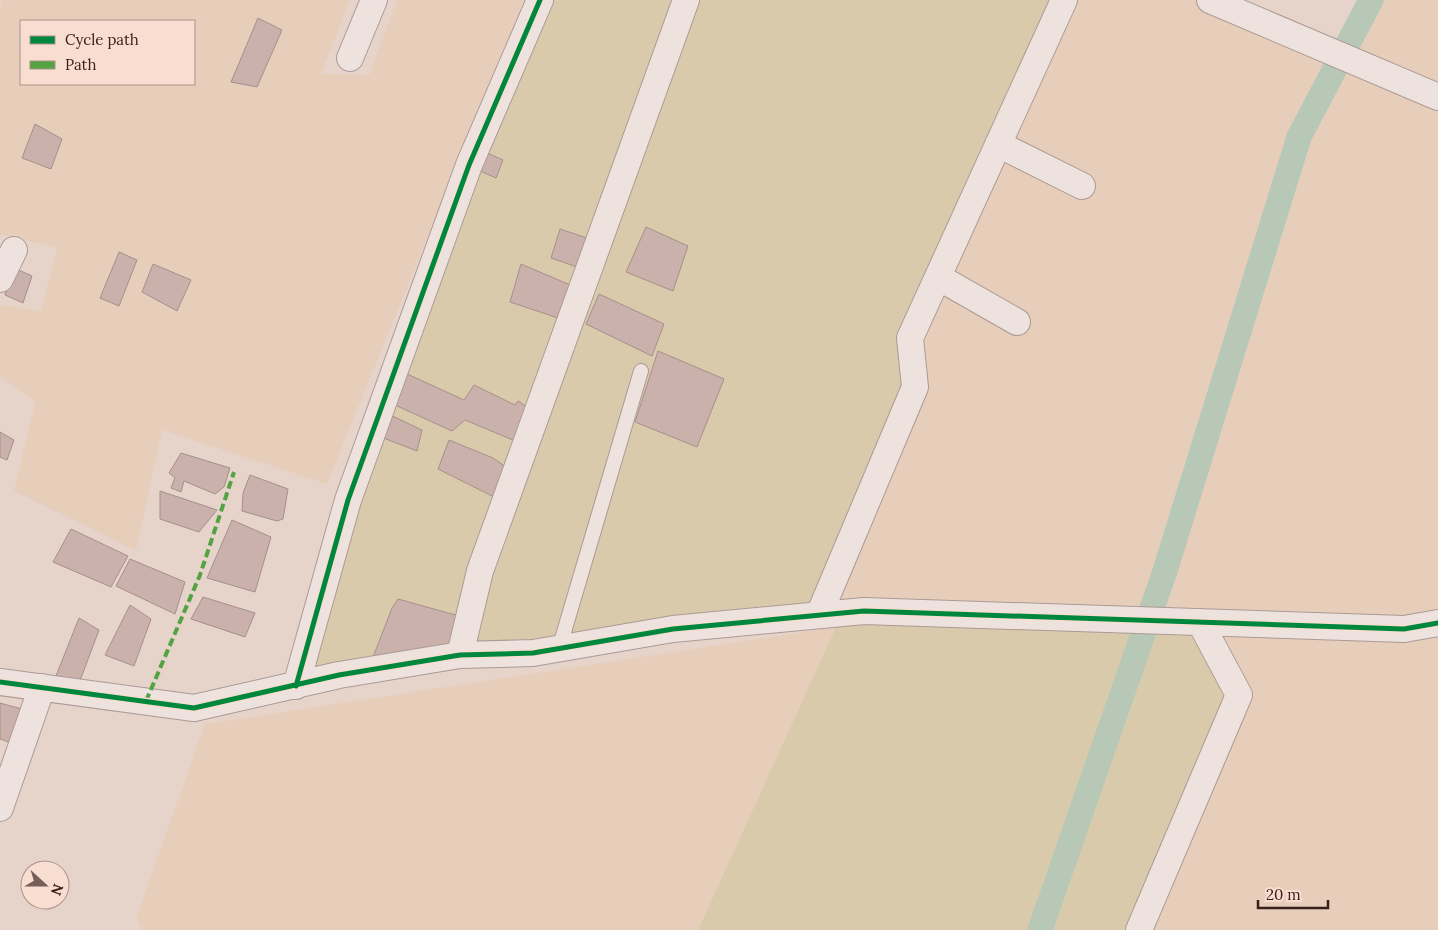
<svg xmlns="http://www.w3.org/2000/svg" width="1438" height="930" font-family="Lora,serif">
<rect width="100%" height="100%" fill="#e6d4cb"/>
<!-- farmland -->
<path fill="#e7ceba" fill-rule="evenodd" d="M2,0h348l-29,74 48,1 28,-75h127l-197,484 -165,-54 -26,121 -122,-60 21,-89 -35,-26v-68l1,-3 40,6 16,-63 -57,-14v-228zM21,21h173v63h-173z
M1064,0h148l130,56 29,-56h67v930h-299l-303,-316 74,-276z
M836,627l-138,303h-556l-6,-12 69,-194z"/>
<!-- green -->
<path fill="#dacaac" d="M540,0h524l-154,338 5,49 -96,228 -523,71 52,-186z
M864,611l336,11 39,73 -99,235h-442l138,-303z"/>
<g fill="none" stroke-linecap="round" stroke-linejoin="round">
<!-- canal -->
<path stroke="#b7c8b7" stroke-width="25" d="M1040,930l125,-359 134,-434 72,-137"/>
</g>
<!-- building -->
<path fill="#cab1ac" stroke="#a68f8a" d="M258,18l24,12 -25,57 -26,-5z
M35,124l27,15 -11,30 -29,-11z
M485,152l18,8 -7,18 -18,-8z
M646,227l42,19 -15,45 -47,-19z
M560,229l33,11 -10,29 -32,-11z
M119,252l18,8 -18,46 -19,-8z
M153,264l38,16 -14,31 -35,-19z
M521,264l54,23 -14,32 -51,-17z
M14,268l18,8 -9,27 -18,-8z
M599,294l65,30 -12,32 -66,-32z
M658,351l66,28 -27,68 -62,-25z
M405,373l59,27 10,-15 41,20 3,-4 15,10 -13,32 -55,-23 -13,11 -57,-26z
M388,414l34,16 -5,21 -36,-14z
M0,432l14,8 -7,20 -7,-3z
M449,440l44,18 13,9 -10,31 -58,-29z
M181,453l49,15 -6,19 -9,7 -31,-13 -3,11 -10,-4 4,-10 -6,-5z
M250,475l38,14 -5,30 -6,2 -35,-10 1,-18z
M160,491l57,19 -18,22 -39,-13z
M232,520l39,17 -16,55 -48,-14z
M71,529l57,27 -17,31 -58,-25z
M130,559l55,23 -10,32 -59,-28z
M203,597l52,16 -10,24 -54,-18z
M398,599l61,17 -4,33 -85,16 22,-57z
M130,605l21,14 -17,47 -29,-11z
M79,618l20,12 -21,56 -24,-5z
M0,703l22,6 -11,34 -11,-4z"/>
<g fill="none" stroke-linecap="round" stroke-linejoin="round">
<defs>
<path id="lane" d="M559,649l82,-278"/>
<path id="street" d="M1210,0l228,97
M350,58l24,-58
M998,144l84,42
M938,277l79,45
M0,279l14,-29
M819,615l96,-228 -5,-49 154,-338
M460,655l20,-84 206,-571
M0,682l194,26 145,-33 121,-20 73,-2 140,-24 191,-18 540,18 34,-6
M296,686l52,-186 121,-335 71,-165
M0,808l42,-121
M1139,930l100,-235 -39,-73"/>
</defs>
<!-- lane casing -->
<use href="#lane" stroke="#ab9a95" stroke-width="16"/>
<!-- street casing -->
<use href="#street" stroke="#ab9a95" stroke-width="28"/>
<!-- lane -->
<use href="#lane" stroke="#ede2de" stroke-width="14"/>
<!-- street -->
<use href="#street" stroke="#ede2de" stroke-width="26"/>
<!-- quiet -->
<path stroke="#54a241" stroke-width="4" stroke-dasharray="8 4" stroke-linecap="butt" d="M146,701l54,-126 34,-103"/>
<defs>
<path id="cycleway" d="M0,682l194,26 145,-33 121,-20 73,-2 140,-24 191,-18 540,18 34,-6
M296,686l52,-186 121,-335 71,-165"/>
</defs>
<!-- cycleway casing -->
<use href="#cycleway" stroke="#f8ded0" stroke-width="8"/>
<!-- cycleway -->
<use href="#cycleway" stroke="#00873e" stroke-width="5"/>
</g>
<!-- legend -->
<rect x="20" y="20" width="175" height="65" fill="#f8ded0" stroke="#ac9288"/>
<rect x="30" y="36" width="25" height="8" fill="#00873e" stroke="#ac9288"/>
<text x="65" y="45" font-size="15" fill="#3a201c">Cycle path</text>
<rect x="30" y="61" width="25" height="8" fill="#54a241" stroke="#ac9288"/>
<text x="65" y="70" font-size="15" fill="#3a201c">Path</text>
<!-- north arrow -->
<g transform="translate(45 885) rotate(111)"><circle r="24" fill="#f8ded0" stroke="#ac9288"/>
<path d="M0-4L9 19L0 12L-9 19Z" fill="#765f59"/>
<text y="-8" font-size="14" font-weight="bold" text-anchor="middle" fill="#3a201c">N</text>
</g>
<!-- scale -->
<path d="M1258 900v8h70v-8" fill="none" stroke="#3a201c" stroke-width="2.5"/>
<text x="1266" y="900" font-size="15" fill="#3a201c" stroke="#f8ded0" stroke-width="4" paint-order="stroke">20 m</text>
</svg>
